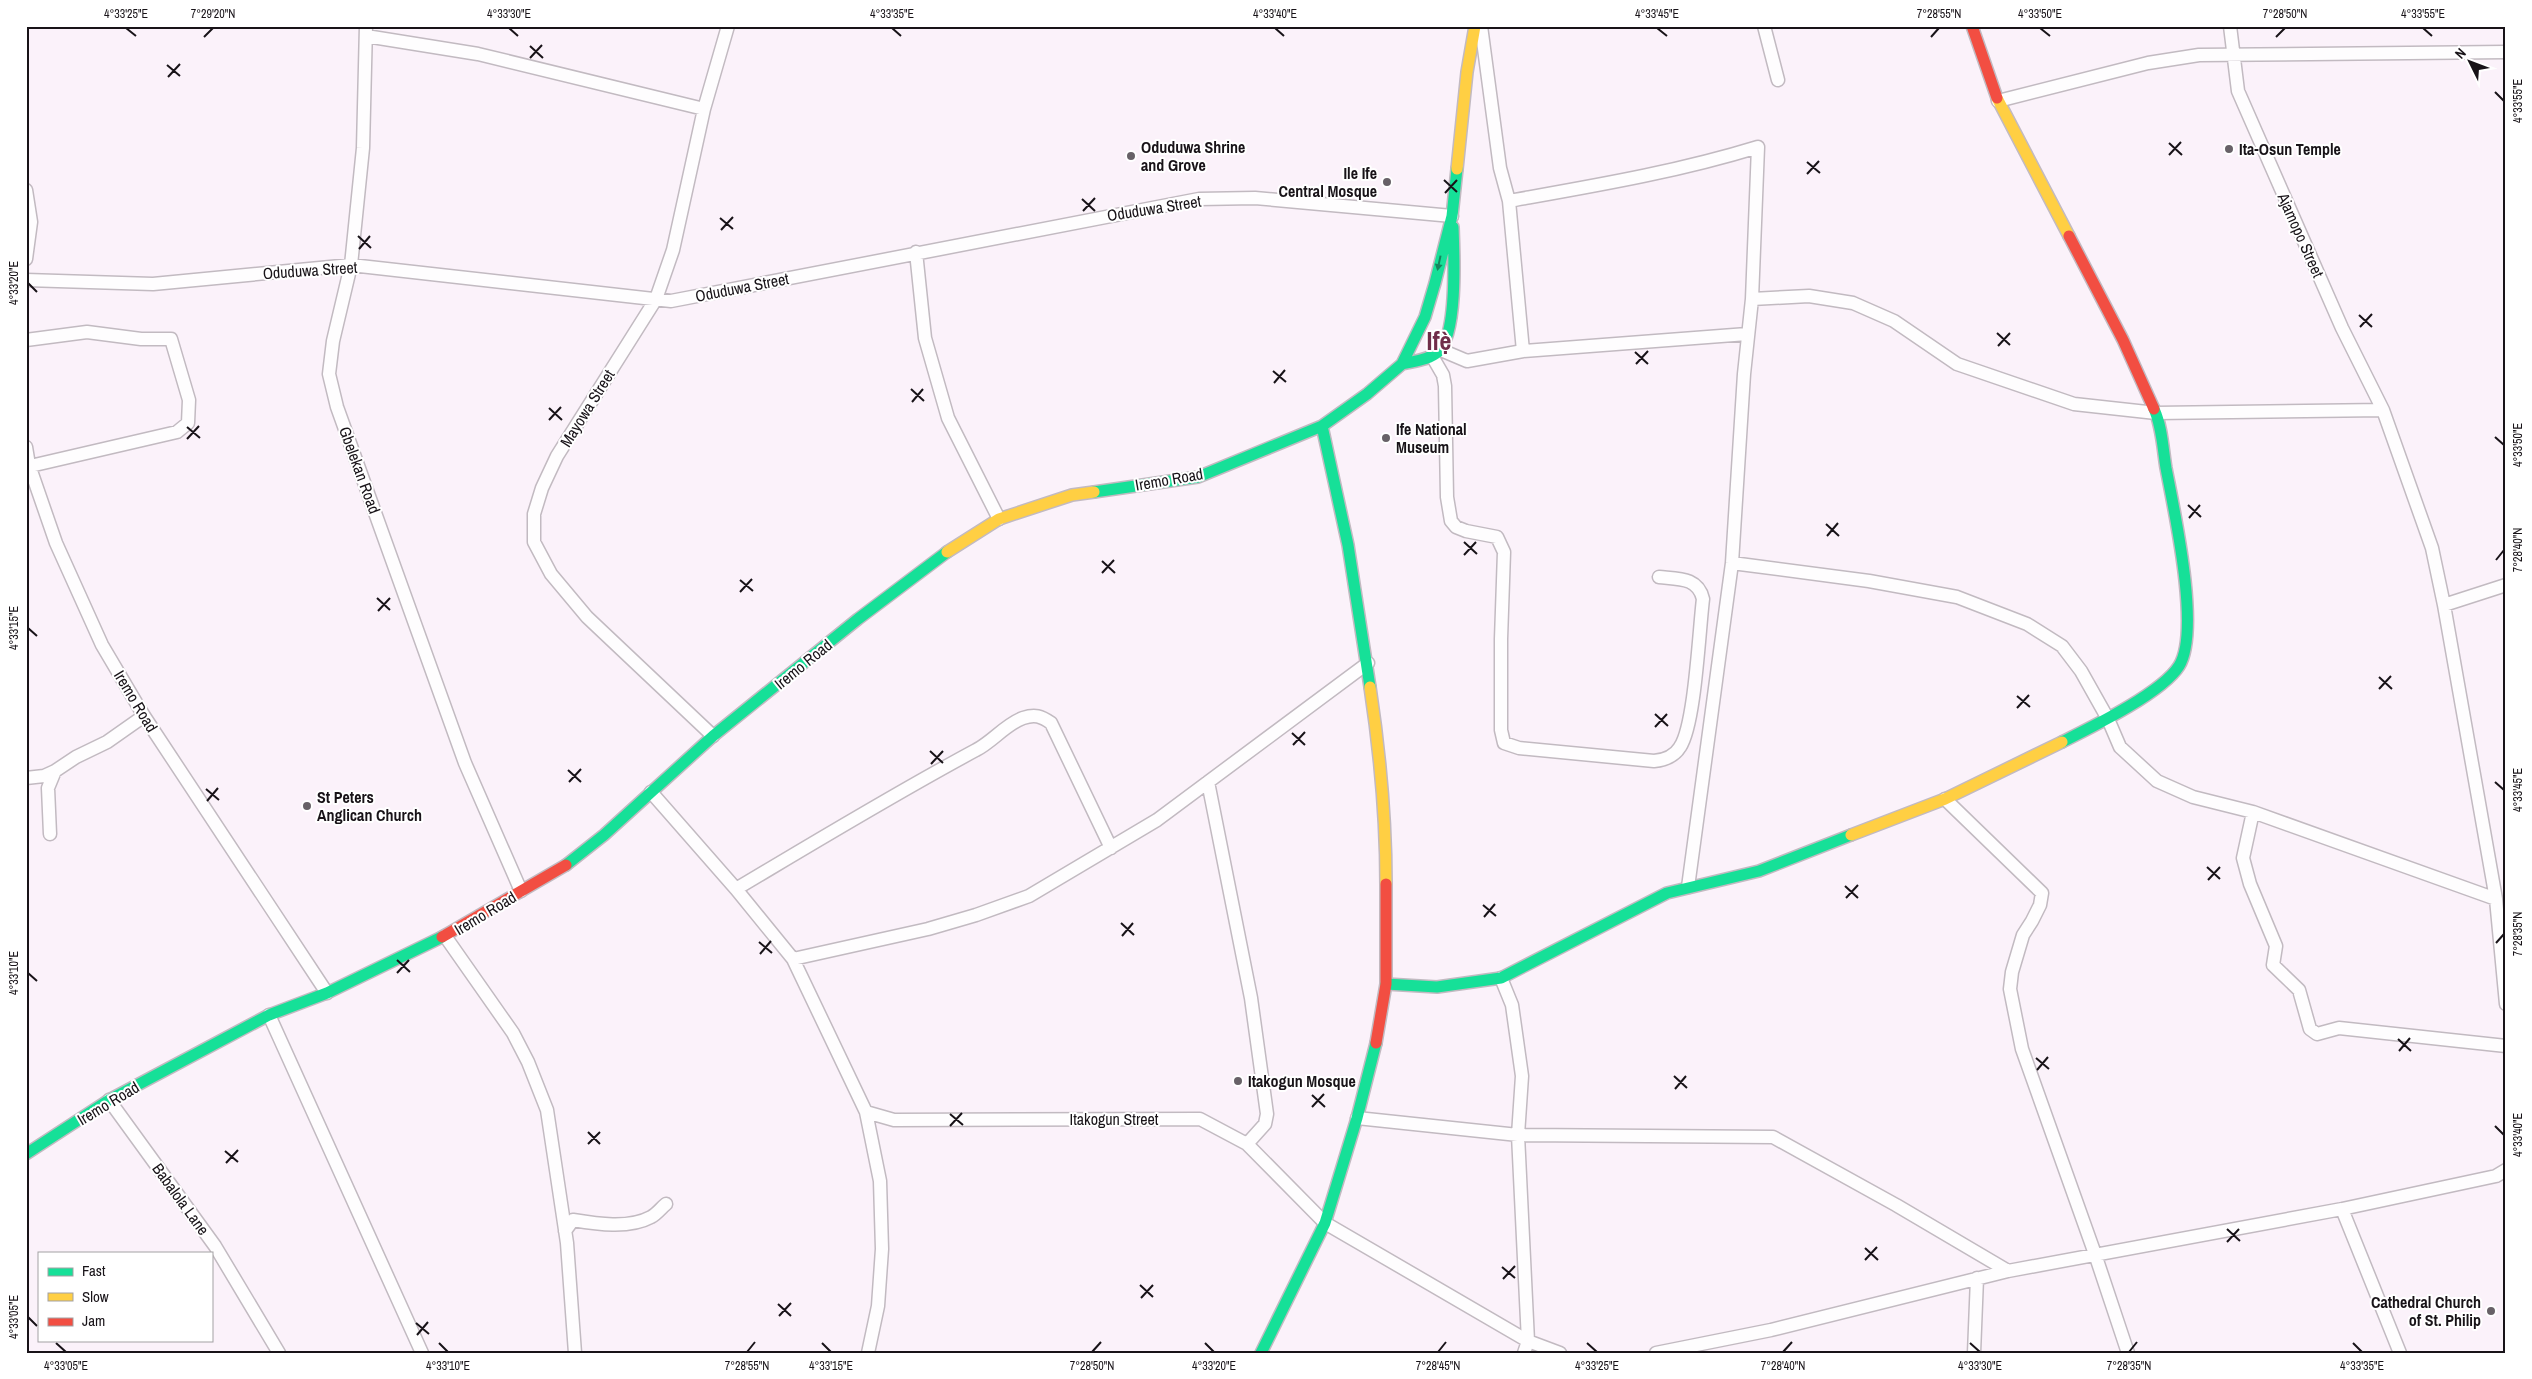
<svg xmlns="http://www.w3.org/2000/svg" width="2532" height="1379" font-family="'Archivo Narrow',sans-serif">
<rect width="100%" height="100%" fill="#fbf2fa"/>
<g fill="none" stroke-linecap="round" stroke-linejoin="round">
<defs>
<path id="street" d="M366,26l-3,122 -12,117 -18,76 -4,33 8,33 128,356 56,128
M1481,26l19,142 9,33 14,150 224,-17
M1764,26l14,54
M2230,26l8,65 104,237 41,82 49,138 12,57 52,294 10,105
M366,36l112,18 226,55
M1998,101l150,-38 51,-8 307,-3
M26,190l5,32 -5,37
M1509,201c84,-15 168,-29 249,-54l-6,152 -8,75 -12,189 -44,324
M916,252l9,86 23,80 51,101
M26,280l127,4 198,-19 320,36 528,-102 56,-1 197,18
M1752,299l57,-3 44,7 41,18 63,43 117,40 82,9 227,-3
M26,340l61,-8 54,7h30l18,61 -1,23 -11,9 -151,35
M1441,350l26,11 56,-10
M1432,356l11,19 2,11 2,111 4,24 5,6 10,4 31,6 7,15 -3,87v91l3,13 15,5 135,13c11,-1 20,-4 26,-14 15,-22 19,-116 23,-148 -5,-22 -25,-20 -44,-22
M26,447l3,18 27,78 46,102 42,71 183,277
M1732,563l137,18 88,16 70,27 35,22 19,25 27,48 12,28 37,34 36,16 60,15 243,87
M2444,605l62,-20
M713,736l-126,-119 -36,-43 -17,-32v-28l8,-26 15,-32 99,-157 17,-49 31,-141 24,-83
M26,778l18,-2 11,-5 21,-14 31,-15 37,-26
M1208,782l43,216 16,116 -2,10 -18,20
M651,792l85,97 57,70 73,153 14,69 2,68 -4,57 -10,47
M1945,799l97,94 -2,12 -8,16 -9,14 -11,37 -2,17 12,60 73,205 33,99
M2253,812l-10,46 7,26 26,62 -3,19 26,25 11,39 7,5 22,-6 167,18
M50,834l-2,-46 7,-17
M736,889c79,-47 158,-95 240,-139 16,-8 30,-26 47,-32 12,-4 18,-2 28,5l60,125
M445,936l68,97 15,29 19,48 20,133 8,110
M793,959l135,-30 48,-14 53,-19 128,-76 211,-157
M1501,978l11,27 10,71 -4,59 10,206 -4,12
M269,1015l153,338
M109,1100l106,146 64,107
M866,1112l28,8 306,-1 47,25 78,79 203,118 32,12
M1357,1118l161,17 255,2 123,68 112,66
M2342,1209l58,144
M565,1231l8,-11c24,4 56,9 78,-3 6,-3 10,-9 15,-13
M1656,1353l115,-23 237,-59 334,-62 154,-33 10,-6
M1974,1353l3,-75"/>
<path id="fast" d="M1402,364c12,-3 27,-4 36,-12 20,-17 16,-99 15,-125
M1322,426l26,119 22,142
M1094,492l104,-15 124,-51 45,-32 35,-30 23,-47 10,-34 17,-67 5,-47
M2062,742c30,-15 100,-49 117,-76 22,-35 -5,-156 -13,-198 -3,-18 -4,-42 -12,-59
M566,865l38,-30 109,-99 145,-117 89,-67
M1386,984l51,3 64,-9 166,-85 92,-22 92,-36
M26,1154l83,-54 160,-85 58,-22 115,-56
M1261,1353l64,-130 32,-105 19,-75"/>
<path id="slow" d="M1997,98l72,138
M1457,169l10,-97 8,-46
M947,552l52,-33 73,-24 22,-3
M1370,687c10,66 16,131 16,197
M1851,835l94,-36 117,-57"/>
<path id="jam" d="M1972,26l25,72
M2069,236l54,104 31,69
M442,937l124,-72
M1376,1043l10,-59v-100"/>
</defs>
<!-- street casing -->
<use href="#street" stroke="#c2bac1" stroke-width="15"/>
<!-- fast casing -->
<use href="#fast" stroke="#c2bac1" stroke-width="14"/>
<!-- slow casing -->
<use href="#slow" stroke="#c2bac1" stroke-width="14"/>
<!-- jam casing -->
<use href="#jam" stroke="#c2bac1" stroke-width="14"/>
<!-- street -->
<use href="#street" stroke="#fefdfe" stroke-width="12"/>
<!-- fast -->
<use href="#fast" stroke="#16e098" stroke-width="11"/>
<!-- slow -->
<use href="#slow" stroke="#ffcf43" stroke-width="11"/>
<!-- jam -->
<use href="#jam" stroke="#f24e42" stroke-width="11"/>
</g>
<!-- one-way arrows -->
<defs><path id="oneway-solid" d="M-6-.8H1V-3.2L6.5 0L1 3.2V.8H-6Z" transform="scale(1.25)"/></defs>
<use fill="#17845e" href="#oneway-solid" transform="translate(1439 263) rotate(102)"/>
<!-- ticks -->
<path fill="none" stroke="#181318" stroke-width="2" d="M126,28l10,8M509,28l9,8M892,28l9,8M1275,28l9,8M1657,28l10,8M2040,28l10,8M2423,28l9,8M204,37l9,-9M1931,37l8,-9M2276,37l9,-9M530,46l13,12M530,58l12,-13M167,65l13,11M168,77l12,-13M2495,92l9,9M2169,143l13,12M2169,155l12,-13M1807,162l13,11M1807,174l12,-13M1444,180l13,12M1445,193l12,-13M1082,199l13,12M1083,211l12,-13M720,218l13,11M721,230l12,-13M358,236l13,12M359,249l11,-13M28,283l9,9M2359,315l13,12M2360,327l12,-13M1997,333l13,12M1998,346l12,-13M1635,352l13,12M1636,364l12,-13M1273,371l13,11M1274,383l11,-13M911,389l13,12M912,402l11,-13M549,408l13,12M549,420l12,-13M187,427l13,11M2495,437l9,8M187,439l12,-13M2188,505l13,12M2189,518l11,-13M1826,524l13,12M1827,536l11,-13M1464,542l13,12M1464,555l12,-13M2496,560l8,-10M1102,561l13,12M1102,573l12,-13M740,580l13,11M740,592l12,-13M377,598l13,12M378,611l12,-13M28,628l9,8M2379,677l13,12M2379,689l12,-13M2017,696l13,11M2017,708l12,-13M1655,714l13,12M1655,727l12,-13M1292,733l13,12M1293,745l12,-13M930,751l13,12M931,764l12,-13M568,770l13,12M569,782l12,-13M2495,782l9,8M206,789l13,11M207,801l11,-13M2207,867l13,12M2208,880l12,-13M1845,886l13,12M1846,898l12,-13M1483,905l13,11M1484,917l11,-13M1121,923l13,12M1122,936l11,-13M759,942l13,11M2496,943l8,-9M760,954l11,-13M397,960l13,12M28,973l9,8M397,973l12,-13M2398,1039l13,12M2399,1051l11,-13M2036,1058l13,11M2037,1070l11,-13M1674,1076l13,12M1675,1089l11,-13M1312,1095l13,12M1312,1107l12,-13M950,1114l13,11M950,1126l12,-13M2495,1126l9,9M588,1132l12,12M588,1144l12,-12M225,1151l13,11M226,1163l12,-13M2227,1229l13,12M2227,1242l12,-13M1865,1248l13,12M1865,1260l12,-13M1502,1267l13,11M1503,1279l12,-13M1140,1285l13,12M1141,1298l12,-13M778,1304l13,12M779,1316l12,-13M28,1317l9,9M416,1323l13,11M417,1335l11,-13M56,1343l10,9M439,1343l9,9M822,1343l9,9M1205,1343l9,9M1587,1343l10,9M1970,1343l10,9M2353,1343l9,9M747,1352l8,-10M1092,1352l9,-10M1438,1352l8,-10M1783,1352l9,-10M2129,1352l8,-10"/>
<!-- markers -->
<g fill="#676167" stroke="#fff" stroke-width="2">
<circle cx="2229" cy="149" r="5"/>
<circle cx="1131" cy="156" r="5"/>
<circle cx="1387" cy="182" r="5"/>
<circle cx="1386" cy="438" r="5"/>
<circle cx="307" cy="806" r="5"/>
<circle cx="1238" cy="1081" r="5"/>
<circle cx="2491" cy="1311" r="5"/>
</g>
<g text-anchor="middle" stroke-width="4" stroke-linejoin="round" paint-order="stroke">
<!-- poi labels -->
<g font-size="16" font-weight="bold" fill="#181318" stroke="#fff" text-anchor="start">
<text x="1141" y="153">Oduduwa Shrine<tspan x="1141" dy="18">and Grove</tspan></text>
<text x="2239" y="155">Ita-Osun Temple</text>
<text x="1377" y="179" text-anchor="end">Ile Ife<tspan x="1377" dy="18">Central Mosque</tspan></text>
<text x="1396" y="435">Ife National<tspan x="1396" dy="18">Museum</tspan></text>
<text x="317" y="803">St Peters<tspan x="317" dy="18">Anglican Church</tspan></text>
<text x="1248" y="1087">Itakogun Mosque</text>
<text x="2481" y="1308" text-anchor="end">Cathedral Church<tspan x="2481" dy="18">of St. Philip</tspan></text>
</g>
<!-- street labels -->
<g font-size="16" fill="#181318" stroke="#fff">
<text transform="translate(1154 208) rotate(-9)" y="6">Oduduwa Street</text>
<text transform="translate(2301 235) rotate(66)" y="6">Ajamopo Street</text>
<text transform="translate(310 270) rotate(-4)" y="6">Oduduwa Street</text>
<text transform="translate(742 287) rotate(-11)" y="6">Oduduwa Street</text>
<text transform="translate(587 408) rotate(-58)" y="6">Mayowa Street</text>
<text transform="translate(360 470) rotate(70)" y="6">Gbelekan Road</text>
<text transform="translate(1169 479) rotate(-10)" y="6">Iremo Road</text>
<text transform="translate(803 664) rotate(-39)" y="6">Iremo Road</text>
<text transform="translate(136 701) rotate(59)" y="6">Iremo Road</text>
<text transform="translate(485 913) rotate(-31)" y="6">Iremo Road</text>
<text transform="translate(108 1103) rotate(-31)" y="6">Iremo Road</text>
<text x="1114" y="1125">Itakogun Street</text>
<text transform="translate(181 1199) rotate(54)" y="6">Babalola Lane</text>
</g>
<!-- town labels -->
<g font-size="26" font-weight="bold" fill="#702d49" stroke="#fff">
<text x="1439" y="350">Ifẹ̀</text>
</g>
</g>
<!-- border -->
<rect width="2532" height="1379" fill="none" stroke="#ffffff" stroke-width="55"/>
<!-- legend -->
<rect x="38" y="1252" width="175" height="90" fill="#ffffff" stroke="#a3a1a3"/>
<rect x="48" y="1268" width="25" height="8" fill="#16e098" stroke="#a3a1a3"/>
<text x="82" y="1276" font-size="15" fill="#181318">Fast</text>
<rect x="48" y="1293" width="25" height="8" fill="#ffcf43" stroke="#a3a1a3"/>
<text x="82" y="1302" font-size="15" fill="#181318">Slow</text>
<rect x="48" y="1318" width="25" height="8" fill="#f24e42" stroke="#a3a1a3"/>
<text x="82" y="1326" font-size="15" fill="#181318">Jam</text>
<!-- north arrow -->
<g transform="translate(2470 62) rotate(312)" stroke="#ffffff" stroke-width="4" paint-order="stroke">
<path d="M0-4L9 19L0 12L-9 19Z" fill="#181318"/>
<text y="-8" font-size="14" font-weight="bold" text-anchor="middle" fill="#181318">N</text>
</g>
<rect x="28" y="28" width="2476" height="1324" fill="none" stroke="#181318" stroke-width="2"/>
<g font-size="12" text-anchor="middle" fill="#181318">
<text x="126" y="18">4°33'25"E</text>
<text x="213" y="18">7°29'20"N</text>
<text x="509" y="18">4°33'30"E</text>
<text x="892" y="18">4°33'35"E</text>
<text x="1275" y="18">4°33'40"E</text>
<text x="1657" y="18">4°33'45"E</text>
<text x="1939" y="18">7°28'55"N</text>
<text x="2040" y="18">4°33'50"E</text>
<text x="2285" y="18">7°28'50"N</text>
<text x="2423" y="18">4°33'55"E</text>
<text transform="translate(2518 101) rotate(-90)" y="4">4°33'55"E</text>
<text transform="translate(14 283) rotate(-90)" y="4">4°33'20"E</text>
<text transform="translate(2518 445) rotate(-90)" y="4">4°33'50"E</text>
<text transform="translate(2518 550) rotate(-90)" y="4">7°28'40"N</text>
<text transform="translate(14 628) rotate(-90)" y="4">4°33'15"E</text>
<text transform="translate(2518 790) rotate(-90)" y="4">4°33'45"E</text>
<text transform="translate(2518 934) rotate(-90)" y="4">7°28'35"N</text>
<text transform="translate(14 973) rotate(-90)" y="4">4°33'10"E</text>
<text transform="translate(2518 1135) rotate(-90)" y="4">4°33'40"E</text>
<text transform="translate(14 1317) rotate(-90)" y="4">4°33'05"E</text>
<text x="66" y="1370">4°33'05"E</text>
<text x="448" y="1370">4°33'10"E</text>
<text x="747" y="1370">7°28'55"N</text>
<text x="831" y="1370">4°33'15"E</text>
<text x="1092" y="1370">7°28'50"N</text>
<text x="1214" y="1370">4°33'20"E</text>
<text x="1438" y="1370">7°28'45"N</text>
<text x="1597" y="1370">4°33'25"E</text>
<text x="1783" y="1370">7°28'40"N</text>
<text x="1980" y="1370">4°33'30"E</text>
<text x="2129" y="1370">7°28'35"N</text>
<text x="2362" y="1370">4°33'35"E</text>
</g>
</svg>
